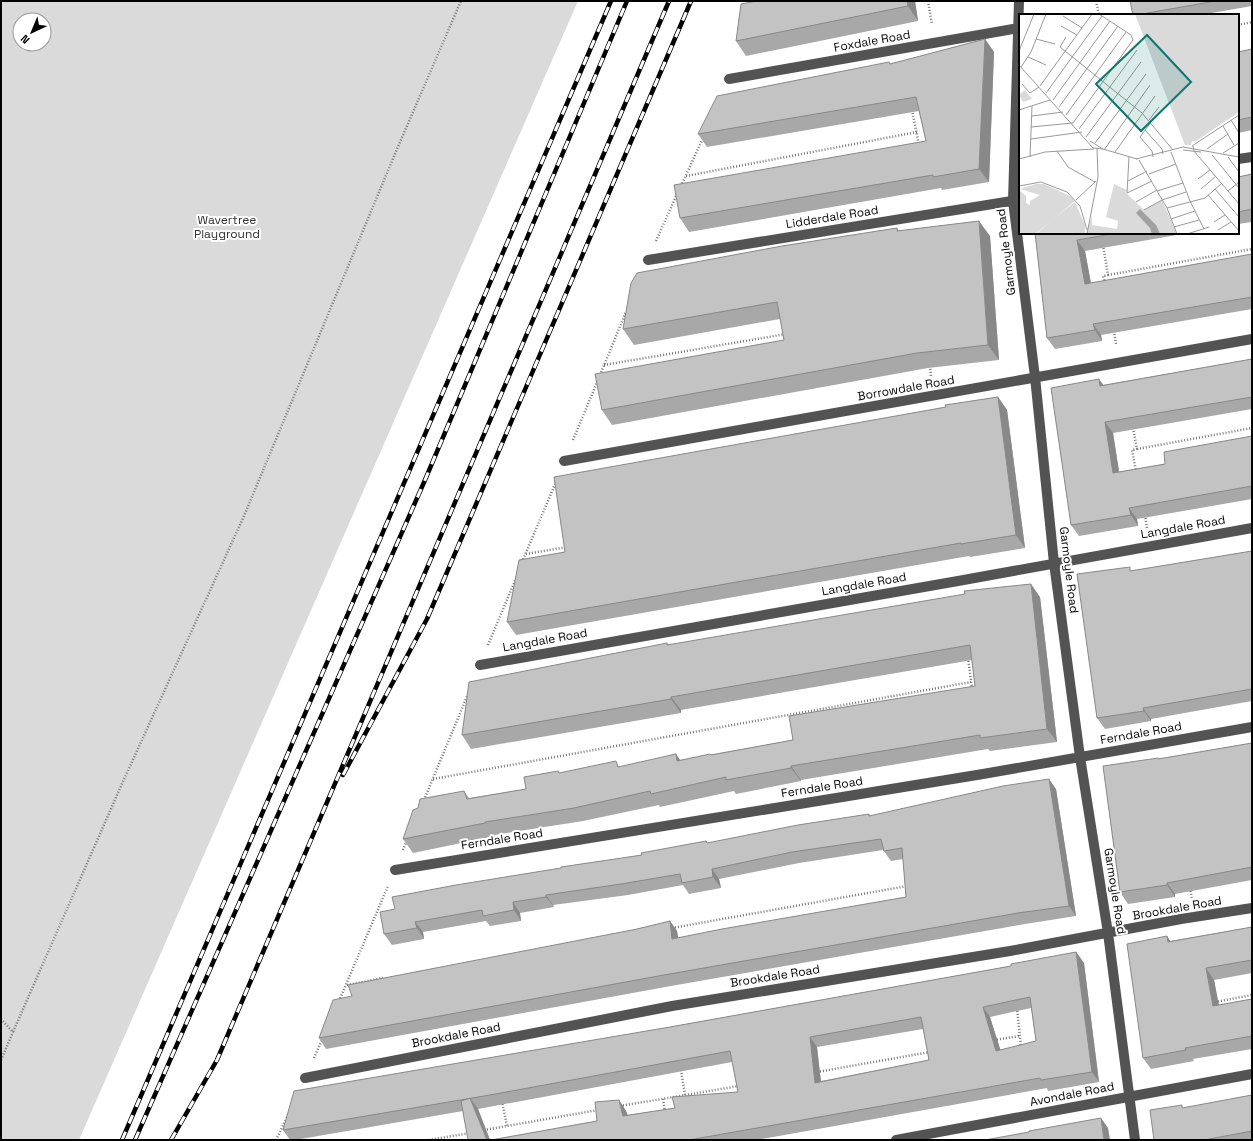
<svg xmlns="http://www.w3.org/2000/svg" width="1253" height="1141" font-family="'Space Grotesk',sans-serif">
<rect width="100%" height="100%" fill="#fff"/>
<!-- green -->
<path fill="#dadada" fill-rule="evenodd" d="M1,1h577l-499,1139h-78zM20,20h24v24h-24z"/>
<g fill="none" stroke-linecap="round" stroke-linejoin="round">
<!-- path -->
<path stroke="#757575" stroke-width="2.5" stroke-dasharray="1 2" stroke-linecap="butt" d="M928,1l4,23
M1096,1l3,14
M1238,25l14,-3
M912,110l7,35
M686,176l231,-44
M681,186l22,-48
M656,241l21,-47
M1103,245l5,30 -5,1 2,7
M1108,275l144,-26
M1114,331l2,13
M604,365l182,-31
M930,366l1,11
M600,375l26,-63
M1133,428l4,21 -5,1 4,21
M573,440l25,-60
M1137,449l115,-21
M1145,515l2,13
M526,554l41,-7
M522,562l34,-80
M488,645l29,-69
M968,658l4,30
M433,779l538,-97
M424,800l44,-106
M403,850l4,-10
M1190,888l2,11
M672,928l235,-42
M347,985l36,-7
M339,1001l49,-115
M1215,1002l37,-7
M1017,1008l4,39
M1,1019l12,13 108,-246 123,-270 153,-367 64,-148
M994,1040l26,-4
M314,1058l8,-18
M1,1060l12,-28
M681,1070l4,25
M817,1072l113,-20
M663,1099l2,13
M502,1101l5,25
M620,1106l119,-20
M484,1130l114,-20
M276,1140l12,-25
M429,1140l41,-7"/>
<!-- minor -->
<path stroke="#535353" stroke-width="10" d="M1019,1l-6,200 22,176 19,186 26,194 28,176 27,207
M729,79l290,-51
M1238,159l14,-2
M648,260l370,-60
M564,461l688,-122
M480,665l478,-84 294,-53
M395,870l588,-96 269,-47
M305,1078l367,-72 338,-55 171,-32 71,-11
M896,1140c119,-21 237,-45 356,-66"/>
<defs>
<path id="rail" d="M343,775l84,-156 264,-618
M122,1140l489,-1139
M135,1140l290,-660 202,-479
M171,1140l46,-80 452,-1059"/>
</defs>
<!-- rail casing -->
<use href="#rail" stroke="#000" stroke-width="4.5"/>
<!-- rail -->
<use href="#rail" stroke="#fff" stroke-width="3" stroke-dasharray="9" stroke-linecap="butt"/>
</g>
<!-- wall -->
<path fill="#a8a8a8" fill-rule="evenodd" d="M757,1h158l3,20 -172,35 -10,-15z
M1130,1h122v5l-52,9h-67z
M985,39l9,13 -5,130 -47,8 -1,-2 -252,44 -9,-14 246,-77 -7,-30 -212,36 -9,-13 193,-70z
M1252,49v81l-14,3v-81z
M1252,174v48l-14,2v-47z
M897,228l2,3 91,5 9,124 -71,8 -316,57 -10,-15 182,-70 -4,-21 -146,26 -11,-16z
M1035,233h153l-103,18 6,32 161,-29v55l-151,26 1,6 -47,8 -8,-11z
M1252,359v50l-139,24 6,39 46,-8 87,-28v63l-115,20 1,7 -59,10 -8,-11 32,-140z
M998,397l9,13 18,138 -55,9 -1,-1 -453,79 -9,-13 58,-70 381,-145z
M1252,551v150l-101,18v2l-46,8 -8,-11 35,-147z
M1040,597l17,145 -67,9 -2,-2 -187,31v1l-65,13 -2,-3 -74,16 -1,-2 -76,16 -89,14 1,1 -82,17 -10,-14 61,-48 5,7 57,-9 33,-16 121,-13 113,-20 182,-54 -3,-26 -291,50v3l-210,36 -9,-14 205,-92 2,2z
M1252,743v137l-77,14v3l-47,7 -8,-12 39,-133z
M1056,789l20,127 -51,8 -354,62 -345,63 -7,-11 318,-109 33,-8 7,10 1,7 228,-41 -3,-38 -12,2 -8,-11 -84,13 -80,16 2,9 -32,6 -6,-9 -55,10 -75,10 1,2 -34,6 1,8 -31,5 -4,-5 -63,11 1,7 -32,6 -8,-11 11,-25 311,-68 1,2 162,-29 1,2z
M1252,927v46l-38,7 5,25 33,-6v50l-59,10 1,2 -43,8 -8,-11 24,-122 3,5z
M1076,952l8,11 15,119 -51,9 -1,-3 -291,52h-265l106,-19 22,-21 7,11 2,4 47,-7 63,-16 -6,-30 -254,47 12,31 -27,-29 -168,29h-5l-7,-10 387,-103 341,-61zM1031,1008l5,33 -36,9 -10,-33zM923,1029l6,31 -108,21 -4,-34z
M1252,1095v45h-98l30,-32z"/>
<!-- shaded-wall -->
<path fill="#888" d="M907,1h8l3,20 -10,-15z
M985,39l9,13 -5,130 -10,-13z
M979,221l11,15 9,124 -11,-15z
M1077,240l8,11 8,44 -8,-11z
M1093,324l8,11 1,6 -7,-11z
M1099,379l8,11 -7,-4z
M998,397l9,13 18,138 -9,-13z
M1105,422l8,11 8,51 -8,-11z
M1129,508l8,11 1,7 -7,-11z
M1031,584l9,13 17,145 -10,-13z
M671,697l10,13v3l-10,-14z
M1143,708l8,11v2l-7,-10z
M676,754l9,13 -8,-6z
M791,766l10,14v1l-10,-13z
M1049,779l7,10 20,127 -7,-10z
M712,869l7,10 2,9 -8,-11z
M1167,883l8,11v3l-8,-12z
M546,895l7,10 1,2 -8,-10z
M513,902l7,11 1,8 -7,-11z
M670,921l7,10 3,19 -8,-11z
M415,922l8,10 1,7 -7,-11z
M1167,936l7,11 -6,-5z
M1076,952l8,11 15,119 -7,-10z
M1206,968l8,12 7,37 -8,-11z
M983,1007l7,10 14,44 -8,-10z
M810,1037l7,10 5,46 -7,-10z
M470,1098l8,11 12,31h-3z
M619,1100l7,11 4,16 -7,-11z
M1101,1118l7,10 2,12h-6z"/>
<!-- building -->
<path fill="#c3c3c3" stroke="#888" fill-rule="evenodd" d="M757,1h150l1,5 -172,35 5,-37z
M1130,1h86l-80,14h-3z
M985,39l-6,130 -46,8v-2l-253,43 -6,-33 252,-44 -10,-44 -218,37 19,-38 172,-34 1,2z
M1252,49v68l-14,3v-68z
M1252,174v35l-14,3v-35z
M979,221l9,124 -71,8 -315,57 -7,-36 189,-34 -7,-38 -154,27 8,-46 6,-10 145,-27 115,-18v3z
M1035,233h83l-41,7 8,44 167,-30v43l-159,27 2,6 -48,8z
M1252,359v38l-147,25 8,51 52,-9 -1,-12 88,-16v50l-123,22 2,7 -60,10 -20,-137 48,-9 1,7z
M998,397l18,138 -55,9v-1l-454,79 12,-62 46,-8 -11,-75 392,-70 -1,-2z
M1252,551v138l-109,19 1,3 -47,7 -20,-144 53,-7v4z
M1031,584l16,145 -67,9v-3l-189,31v2l-65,12v-3l-75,17 -1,-3 -76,17 -89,14v1l-82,16 10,-29 5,-2 2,-9 44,-8 3,8 59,-10 -2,-12 34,-6 1,2 57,-12 2,6 58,-13 1,7 33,-7 1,1 82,-15 -4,-24 186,-30 -5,-41 -299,52v2l-209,36 7,-53 198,-39v2l298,-51 -1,-3z
M1252,743v124l-85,16v2l-47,7 -17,-126 55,-8v1z
M1049,779l20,127 -51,7 -354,62 -345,63 14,-38 19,-4 -4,-11 289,-56 33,-8 2,18 50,-10 184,-32 -4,-49 -18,3 -3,-12 -89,13 -80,17 1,8 -31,6 -2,-9 -59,10 -75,11v2l-33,5 1,8 -31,6 -1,-6 -67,12 2,6 -33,6 -4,-22 15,-3 -3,-12 64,-12 105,-17v-1l81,-12 -1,-2 65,-12 1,2 91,-18 71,-11v2l134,-30z
M1252,927v33l-46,8 7,38 39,-7v37l-67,12 1,2 -43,8 -16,-114 40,-8 1,6z
M1076,952l16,120 -51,8 -1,-2 -351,62h-198l106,-19 -2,-19 24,-2 4,16 52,-8 -3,-11 66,-5 -8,-41 -240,44 -207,35 11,-39 376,-64 341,-61v-2zM1030,997l6,44 -40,10 -13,-44zM921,1017l8,43 -114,23 -5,-46z
M1252,1095v36l-48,9h-50l-4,-30 32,-5v3z
M470,1098l17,42h-19l-7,-39z
M1101,1118l3,22h-119l44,-8v-1z"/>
<g text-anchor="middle" stroke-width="4" stroke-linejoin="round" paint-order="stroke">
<!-- street labels -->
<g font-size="12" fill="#000" stroke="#fff">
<text transform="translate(872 41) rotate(-10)" y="4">Foxdale Road</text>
<text transform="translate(832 217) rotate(-9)" y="4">Lidderdale Road</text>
<text transform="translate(1006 252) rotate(-97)" y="4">Garmoyle Road</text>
<text transform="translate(906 388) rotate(-10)" y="4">Borrowdale Road</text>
<text transform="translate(1183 527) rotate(-10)" y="4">Langdale Road</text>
<text transform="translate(1069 570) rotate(83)" y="4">Garmoyle Road</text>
<text transform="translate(864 584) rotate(-10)" y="4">Langdale Road</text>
<text transform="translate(545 640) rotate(-10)" y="4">Langdale Road</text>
<text transform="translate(1141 733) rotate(-10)" y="4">Ferndale Road</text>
<text transform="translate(822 787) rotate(-9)" y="4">Ferndale Road</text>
<text transform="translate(502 839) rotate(-9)" y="4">Ferndale Road</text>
<text transform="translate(1115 891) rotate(81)" y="4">Garmoyle Road</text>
<text transform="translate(1177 908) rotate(-10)" y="4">Brookdale Road</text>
<text transform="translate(775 976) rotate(-9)" y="4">Brookdale Road</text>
<text transform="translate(456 1035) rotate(-11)" y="4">Brookdale Road</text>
<text transform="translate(1072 1094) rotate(-11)" y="4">Avondale Road</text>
</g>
<!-- park labels -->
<g font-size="12" fill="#313131" stroke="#fff">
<text x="227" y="224">Wavertree<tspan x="227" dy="14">Playground</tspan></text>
</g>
</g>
<!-- overview -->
<g transform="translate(1019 14)">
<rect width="220" height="220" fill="#fff"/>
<path d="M116,0h104v98l-43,29h-4l-1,4h-6zM6,76l7,9 -9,3 -4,-7zM17,170h8l26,12 5,5 -22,18 22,-17 10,23v9h-49l15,-13 -16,13h-16v-44l7,6v7l4,2v-4l10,-6 -20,-6zM95,170l13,6 -1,3 18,17 18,-10 15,34h-91l6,-18v9l25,4 1,-8 -12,-4z" fill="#dadada"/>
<path d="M121,195l16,16 4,9h-8l-2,-6 -14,-15z" fill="#a1a1a1"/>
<path fill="none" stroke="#999" stroke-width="1" d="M44,2l19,12M42,12l16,9M47,23l-6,10 82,66 31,37M17,25l19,5M0,37l15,-37M9,43l18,8M0,51l74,83 10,1M2,53l10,-15 15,-38M3,70l8,9 9,-6M21,72l52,-72M27,79l56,-77M34,86l57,-79M40,93l59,-81M0,96l31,-10M47,101l60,-83M13,102l31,-4M130,106l10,-13M212,106l8,13M132,108l-11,15 12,14 1,6M204,112l11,19M12,113l42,-4 60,-83 -2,-5 -32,-21M60,115l58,-79M126,116l17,19 1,5M67,123l55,-75M12,125l51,-7M71,127l13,8 34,10M76,129l51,-69M173,132l47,-31M174,132l1,5 45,53M188,135l21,-15M85,136l46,-65M164,136l18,2M38,137l11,16 27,15M96,138l40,-56M152,138l19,49 14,28M204,139l16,-10M193,141l27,33M11,143l2,-51M110,143l-2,36 25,-12M209,143l11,15M0,145l26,-7 49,-3M117,145l47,-12 56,10M120,146l28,48 10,26M130,160l27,-10M179,165l12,-9M109,167l19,-10M0,172l22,-4 26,10 13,14 7,24M182,175l15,-13M196,175l24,28M138,177l26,-8M209,177l11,-9M189,181l31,36M57,186l20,-19M117,188l21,-12M148,194l38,-10 17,-15M125,196l18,-10 24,-8M152,205l24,-8M195,208l11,-7M155,213l25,-7M199,216l13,-8M68,220l11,-57 -1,-29M168,220l22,-7"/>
<path fill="#0f766e" fill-opacity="0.15" stroke="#0f766e" stroke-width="2" d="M128,21l44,47 -50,49 -45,-47z"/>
<rect width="220" height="220" fill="none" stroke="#000" stroke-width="2"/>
</g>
<!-- border -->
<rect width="1253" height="1141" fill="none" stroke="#000000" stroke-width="4"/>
<!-- north arrow -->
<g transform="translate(32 32) rotate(224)"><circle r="19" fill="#ffffff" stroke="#999999"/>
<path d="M0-3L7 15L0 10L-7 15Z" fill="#000000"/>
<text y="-6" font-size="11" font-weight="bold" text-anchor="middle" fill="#000000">N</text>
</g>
</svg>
